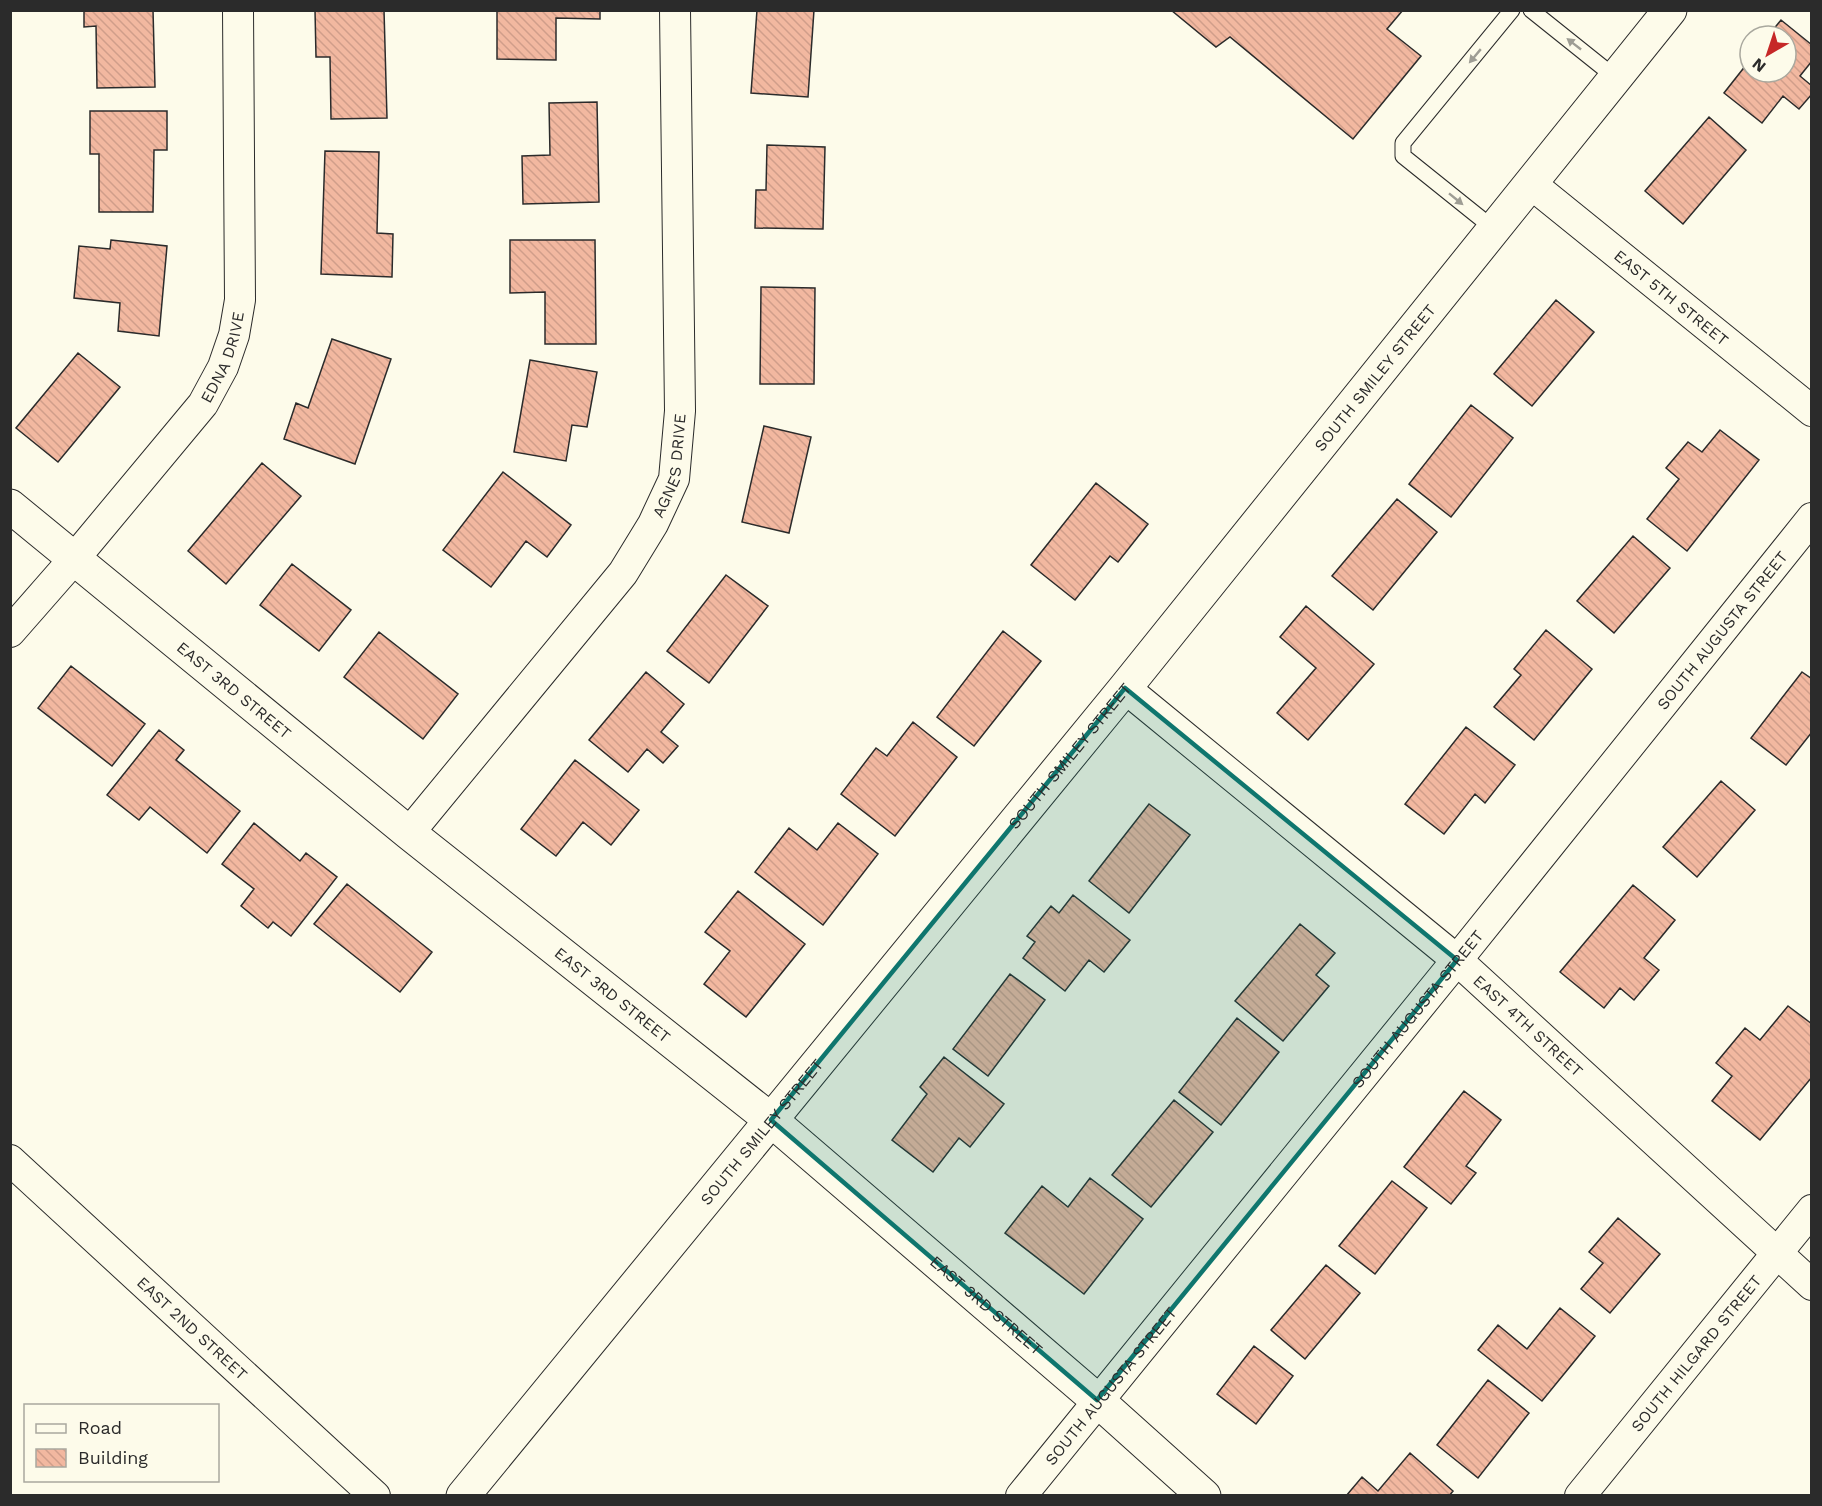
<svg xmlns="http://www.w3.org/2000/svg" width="1822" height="1506" font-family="'Work Sans',sans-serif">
<defs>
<pattern id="building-back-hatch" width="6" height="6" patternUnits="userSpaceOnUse" patternTransform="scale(1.5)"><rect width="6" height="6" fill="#f2b8a0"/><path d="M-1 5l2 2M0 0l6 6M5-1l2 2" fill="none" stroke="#d09e8a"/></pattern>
</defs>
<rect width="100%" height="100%" fill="#fdfbea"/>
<!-- building -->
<path fill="url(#building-back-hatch)" stroke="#2b2b2b" stroke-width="1.5" d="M84,10h69l2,77 -58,1 -1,-62 -12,1z
M315,10h69l3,108 -56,1 -1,-62h-14z
M497,10h103v9l-44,-1v42l-59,-1z
M757,10h57l-6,87 -57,-4z
M1171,10h232l-16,19 34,27 -68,83 -123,-102 -14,10z
M1781,20l31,25v16l-12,15 12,10v8l-13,15 -16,-13 -21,27 -38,-30 26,-33v12h36v-36h-18z
M597,102l2,100 -76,2 -1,-48 28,-1 -1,-52z
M90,111h77v39h-13l-1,62h-54v-58h-9z
M1709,117l37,33 -63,74 -38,-33z
M767,145l58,2 -2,82 -68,-1 1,-38h10z
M325,151l54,1 -2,81 16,1 -1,43 -71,-3z
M111,240l56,6 -8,90 -41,-5 2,-28 -46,-5 5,-52 31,3z
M510,240h85l1,104h-51v-52l-35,1z
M761,287l54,1 -1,96h-54z
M1556,300l38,32 -62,74 -38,-32z
M332,339l59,20 -36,105 -71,-25 12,-36 12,5z
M78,353l42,34 -62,75 -42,-34z
M530,360l67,12 -10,55 -15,-2 -6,36 -52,-9z
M1471,405l42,33 -62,79 -42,-33z
M764,426l47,11 -22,96 -47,-11z
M1720,430l39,30 -72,91 -40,-32 32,-40 -13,-11 22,-26 14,10z
M262,463l39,33 -75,88 -38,-33z
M503,472l68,53 -24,32 -21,-16 -35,46 -48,-37z
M1096,483l52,41 -30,38 -8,-6 -35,44 -44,-35z
M1397,499l40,33 -64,78 -41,-34z
M1633,536l37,32 -56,65 -37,-32z
M292,564l59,46 -32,41 -59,-46z
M726,575l42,31 -59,77 -42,-32z
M1306,606l68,58 -66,76 -31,-27 39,-45 -36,-31z
M1546,630l46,39 -58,71 -40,-33 27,-32 -7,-6z
M1003,631l38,30 -67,85 -37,-29z
M379,632l79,62 -35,45 -79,-62z
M71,666l74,58 -33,42 -74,-58z
M646,672l38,32 -23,28 17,14 -15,17 -16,-14 -19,23 -39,-32z
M1802,672l10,7v53l-26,33 -35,-27z
M913,722l44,35 -62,79 -54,-42 35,-46 11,8z
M1466,727l49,38 -30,38 -10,-9 -31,40 -39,-30z
M159,730l25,20 -8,10 64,51 -33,42 -57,-46 -11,13 -32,-25z
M575,760l64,50 -28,35 -28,-23 -27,34 -35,-27z
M1721,781l34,29 -58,67 -34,-30z
M1149,804l41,31 -61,78 -40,-32z
M254,823l46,38 6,-8 31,24 -46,59 -18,-14 -5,6 -27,-22 13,-17 -32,-25z
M838,823l40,31 -55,71 -68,-53 34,-44 28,22z
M347,884l85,68 -32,40 -86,-68z
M1633,885l42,35 -31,38 15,12 -25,30 -14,-12 -16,20 -44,-36z
M738,891l67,53 -59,73 -42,-33 26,-33 -25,-19z
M1073,895l57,45 -26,32 -15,-12 -24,31 -42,-33 12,-16 -8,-6 24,-30 8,7z
M1300,924l35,29 -19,22 13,11 -46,55 -48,-40z
M1010,974l35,26 -57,76 -35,-27z
M1788,1006l24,18v53l-52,63 -48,-39 20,-25 -16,-13 29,-35 15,12z
M1237,1018l42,34 -58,73 -42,-33z
M944,1057l60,47 -34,43 -11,-9 -26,34 -41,-32 35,-46 -7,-7z
M1464,1091l37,29 -35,46 10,7 -25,31 -47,-37z
M1174,1100l39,32 -62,75 -39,-32z
M1090,1178l53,41 -59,75 -79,-61 37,-47 26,21z
M1392,1181l35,27 -52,66 -36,-28z
M1618,1218l42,36 -50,59 -29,-24 22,-26 -14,-11z
M1326,1265l34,28 -55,66 -34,-29z
M1560,1308l35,28 -53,65 -64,-51 20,-25 29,24z
M1254,1346l39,30 -37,48 -39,-30z
M1488,1380l41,33 -51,65 -41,-33z
M1410,1453l43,38 -4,5h-103l16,-19 16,14z"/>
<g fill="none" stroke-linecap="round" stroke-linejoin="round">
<defs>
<path id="lane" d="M1531,10l85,68
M1494,229l-91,-73v-13l109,-133"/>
<g id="street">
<path id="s1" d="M1530,183l282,228"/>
<path id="s2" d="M10,632l64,-73 129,-155 20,-37 11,-32 6,-35 -2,-290"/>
<path id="s3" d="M1125,688l332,272 355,325"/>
<path id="s4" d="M409,833l214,-260 30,-49 21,-45 6,-68 -5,-401"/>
<path id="s5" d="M10,1160l365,336"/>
<path id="s6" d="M1021,1496l436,-536 355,-442"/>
<path id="s7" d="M1580,1496l232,-286"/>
</g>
<g id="secondary">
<path id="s8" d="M10,506l399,327 362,287 326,280 107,96"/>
<path id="s9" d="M463,1496l662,-808 545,-678"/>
</g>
</defs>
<!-- lane casing -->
<use href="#lane" stroke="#2b2b2b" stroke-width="17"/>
<!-- street casing -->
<use href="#street" stroke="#2b2b2b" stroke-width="32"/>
<!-- secondary casing -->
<use href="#secondary" stroke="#2b2b2b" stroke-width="35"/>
<!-- lane -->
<use href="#lane" stroke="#fdfbea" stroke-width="15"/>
<!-- street -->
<use href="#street" stroke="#fdfbea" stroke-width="30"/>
<!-- secondary -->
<use href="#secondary" stroke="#fdfbea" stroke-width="33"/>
</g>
<!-- one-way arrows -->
<defs><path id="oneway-solid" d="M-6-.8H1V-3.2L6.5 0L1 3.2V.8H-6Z" transform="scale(1.5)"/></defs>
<g fill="#9e9d94">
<use href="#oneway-solid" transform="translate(1574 44) rotate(-142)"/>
<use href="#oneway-solid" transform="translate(1475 56) rotate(130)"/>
<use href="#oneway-solid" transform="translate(1456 199) rotate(39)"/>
</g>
<!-- marked area -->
<path fill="#0f766e" fill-opacity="0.2" stroke="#0f766e" stroke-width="4.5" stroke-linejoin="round" d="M1125,688l332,272 -360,440 -326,-280z"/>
<g text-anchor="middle" stroke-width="4.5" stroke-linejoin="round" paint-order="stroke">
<!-- street labels -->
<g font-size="16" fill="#2b2b2b" stroke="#fdfbea">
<text dy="6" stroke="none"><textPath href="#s1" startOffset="182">EAST 5TH STREET</textPath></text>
<text dy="6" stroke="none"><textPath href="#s2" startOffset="350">EDNA DRIVE</textPath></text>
<text dy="6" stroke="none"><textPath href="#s9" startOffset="1443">SOUTH SMILEY STREET</textPath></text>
<text dy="6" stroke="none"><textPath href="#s4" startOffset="456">AGNES DRIVE</textPath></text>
<text dy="6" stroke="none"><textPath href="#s6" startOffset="1114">SOUTH AUGUSTA STREET</textPath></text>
<text dy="6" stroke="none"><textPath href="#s8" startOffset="290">EAST 3RD STREET</textPath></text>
<text dy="6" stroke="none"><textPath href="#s9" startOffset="957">SOUTH SMILEY STREET</textPath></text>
<text dy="6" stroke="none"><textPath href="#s8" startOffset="776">EAST 3RD STREET</textPath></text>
<text dy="6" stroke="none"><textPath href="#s6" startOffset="628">SOUTH AUGUSTA STREET</textPath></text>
<text dy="6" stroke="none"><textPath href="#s3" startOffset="526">EAST 4TH STREET</textPath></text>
<text dy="6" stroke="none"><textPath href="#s9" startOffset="471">SOUTH SMILEY STREET</textPath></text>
<text dy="6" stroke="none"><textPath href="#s8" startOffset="1262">EAST 3RD STREET</textPath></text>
<text dy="6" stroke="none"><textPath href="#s5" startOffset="248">EAST 2ND STREET</textPath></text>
<text dy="6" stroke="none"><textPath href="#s7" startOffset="184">SOUTH HILGARD STREET</textPath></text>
<text dy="6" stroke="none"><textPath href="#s6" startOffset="142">SOUTH AUGUSTA STREET</textPath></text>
</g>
</g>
<!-- border -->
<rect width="1822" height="1506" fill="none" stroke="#2b2b2b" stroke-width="24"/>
<!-- legend -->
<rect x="24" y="1404" width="195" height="78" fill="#fdfbea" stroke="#a9a89e" stroke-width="1.5"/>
<rect x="36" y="1424" width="30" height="9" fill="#fdfbea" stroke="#a9a89e" stroke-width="1.5"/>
<text x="78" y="1434" font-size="18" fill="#2b2b2b">Road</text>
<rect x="36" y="1449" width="30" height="18" fill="url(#building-back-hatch)" stroke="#a9a89e" stroke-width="1.5"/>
<text x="78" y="1464" font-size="18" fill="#2b2b2b">Building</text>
<!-- north arrow -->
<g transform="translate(1768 54) rotate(219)"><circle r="28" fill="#fdfbea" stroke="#a9a89e" stroke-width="1.5"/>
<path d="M0-4.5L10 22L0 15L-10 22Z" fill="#c62828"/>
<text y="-9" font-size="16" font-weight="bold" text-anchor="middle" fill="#2b2b2b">N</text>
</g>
</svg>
